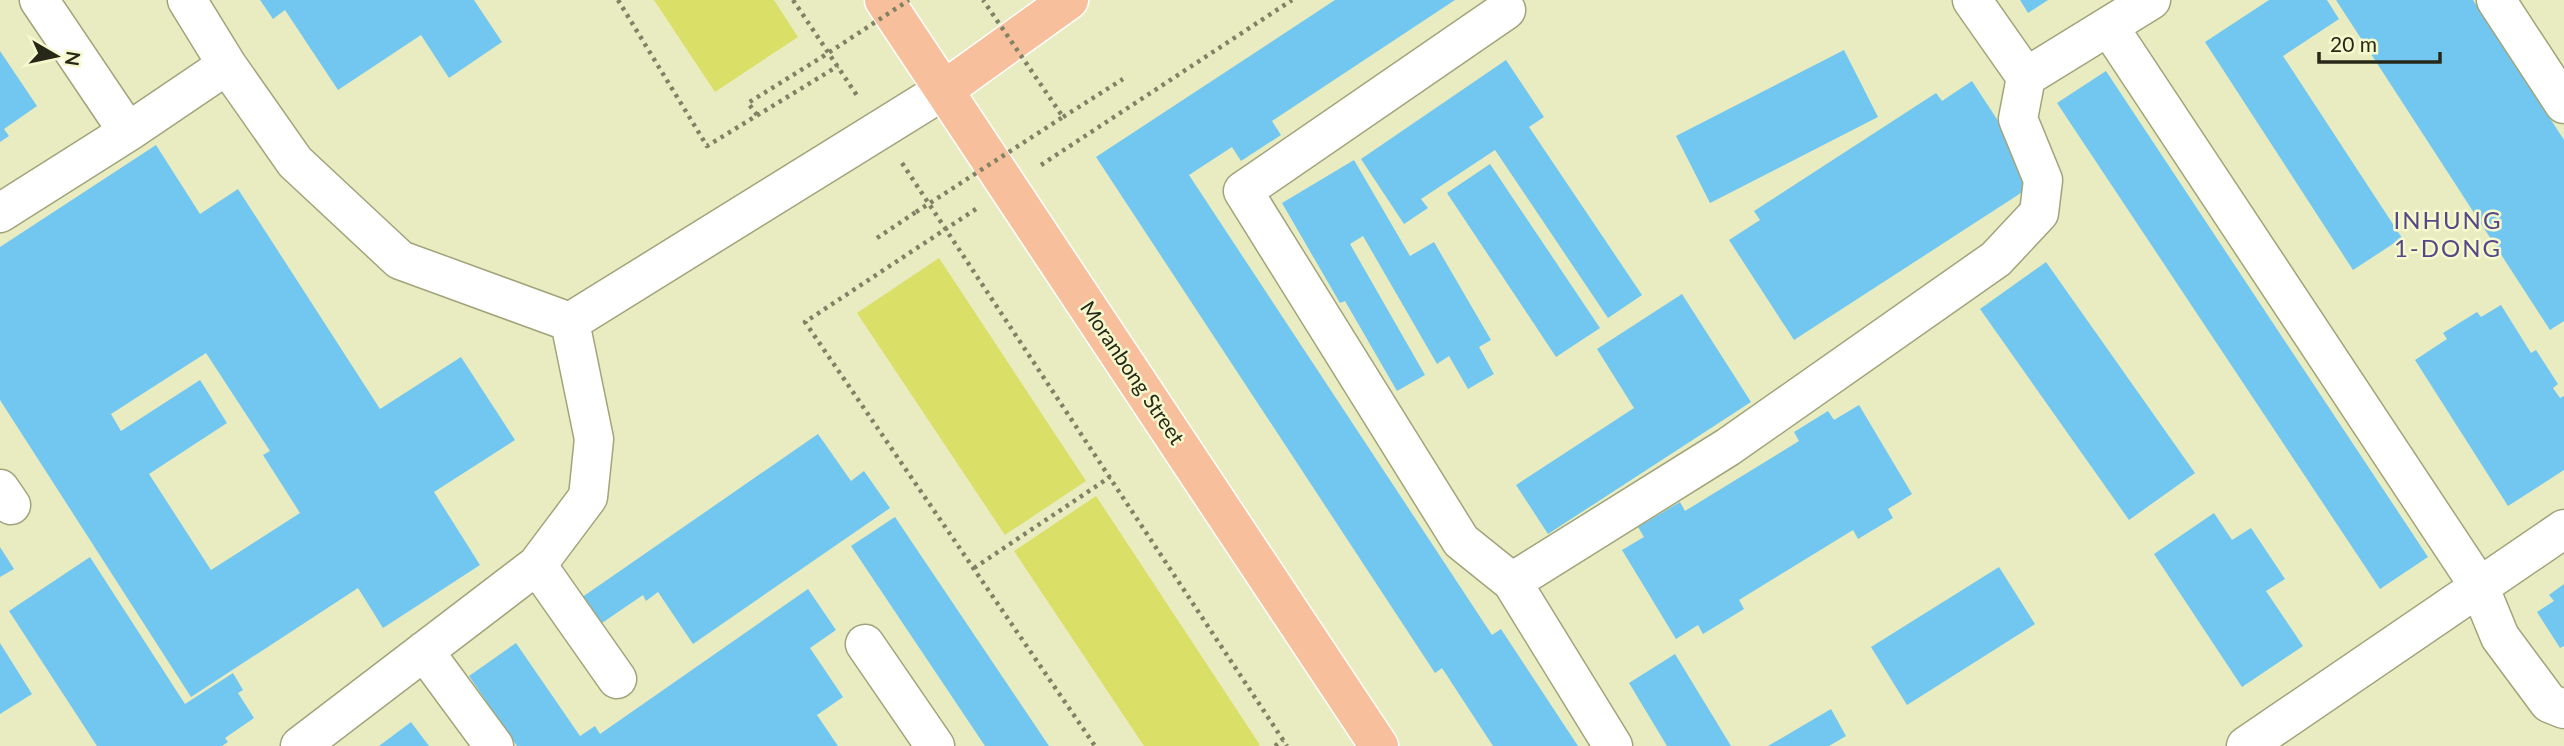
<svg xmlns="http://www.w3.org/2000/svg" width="2564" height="746" font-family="Lato,sans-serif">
<rect width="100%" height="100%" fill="#e9ecc0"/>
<!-- green -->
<path fill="#dadf68" d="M654,0h120l24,37 -83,55z
M939,258l147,223 -81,54 -148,-222z
M1096,496l164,249 -2,1h-114l-130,-195z"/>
<!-- building -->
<path fill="#72c7f0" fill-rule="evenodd" d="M260,0h214l28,42 -53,36 -28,-43 -83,55 -53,-80 -12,9z
M1335,0h120l-183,121 9,14 -40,26 -9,-14 -43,28 303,460 9,-6 77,117h-85l-51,-78 -7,5 -339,-516z
M2020,0h28l-20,13z
M2269,0h58l12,19 -56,37 119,182 -49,32 -148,-228z
M2336,0h137l91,140v181l-14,9z
M1844,50l34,67 -168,86 -34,-67z
M0,51l37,55 -33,23 5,7 -9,6z
M1506,60l38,57 -15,10 113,168 -34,23 -113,-168 -74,49 7,9 -24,16 -43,-65z
M2106,71l322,486 -48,32 -323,-486z
M1972,81l66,101 -244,158 -65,-100 31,-20 -6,-9 182,-118 6,8z
M156,145l44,69 38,-25 142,220 81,-52 54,83 -81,52 46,73 -97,63 -25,-40 -167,109 -191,-297v-153zM206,353l64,98 -7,4 37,58 -89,57 -62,-96 78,-51 -27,-43 -79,51 -10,-17z
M1354,160l56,96 24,-14 57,98 -12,7 15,27 -26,15 -19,-33 -12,8 -74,-128 -13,8 75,131 -28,16 -52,-90 -5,2 -58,-100z
M1490,164l110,164 -44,29 -109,-164z
M2046,262l149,211 -66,47 -149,-211z
M1682,294l69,108 -203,132 -32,-49 118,-77 -37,-59z
M2501,305l30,48 5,-3 22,34 -5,4 7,10 4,-2v74l-56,36 -93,-146 32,-21 -4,-6 34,-21 4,5z
M1859,405l53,89 -24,15 5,9 -35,21 -5,-9 -114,70 5,9 -41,25 -5,-9 -22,14 -54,-89 22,-13 -6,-10 42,-25 5,9 114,-70 -5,-9 34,-21 6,9z
M818,434l33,47 13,-10 26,37 -197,136 -35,-52 -12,9 -3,-6 -47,32 -18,-27z
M2214,513l18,27 19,-12 34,51 -19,12 37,55 -61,41 -88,-133z
M895,517l154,229h-64l-134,-200z
M0,547l14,22 -14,8z
M90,557l95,147 48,-31 10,17 -5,3 16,25 -29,20 3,4 -6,4h-125l-88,-135z
M1999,567l36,57 -128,81 -36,-58z
M2564,584v62l-4,2 -23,-36 17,-11 -5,-6z
M808,589l28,41 -26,18 33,49 -26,18 21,31h-321l-48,-70 47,-33 64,93 15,-10 5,8z
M0,643l32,51 -32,20z
M1675,654l56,92h-64l-38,-63z
M1831,709l15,27 -17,10h-61z
M411,722l18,24h-50z"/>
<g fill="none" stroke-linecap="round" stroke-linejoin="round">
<defs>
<path id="minor" d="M39,0l89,132 99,-67 68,97 105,98 170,62
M187,0l40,65
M2496,0l68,104
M1506,10l-263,181 218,350 51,41 101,164
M2109,27l370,559 21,51 49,66 15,6
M2026,77l125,-77
M0,213l128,-81
M0,489l11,16
M537,565l80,114
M1512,582l216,-135 268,-188 43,-46 4,-33 -25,-61 8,-42 -54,-77
M865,644l70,102
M424,651l70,95
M300,746l237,-181 51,-68 6,-58 -24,-117 374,-232
M2246,746l318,-217"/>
<path id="major" d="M884,0l495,746
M944,90l125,-90"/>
</defs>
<!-- minor casing -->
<use href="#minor" stroke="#a1a47b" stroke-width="41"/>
<!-- major casing -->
<use href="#major" stroke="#fff" stroke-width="41"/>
<!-- path -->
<path stroke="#808265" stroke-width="4.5" stroke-dasharray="3.5 5" stroke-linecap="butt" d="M618,0l89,146 131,-80
M793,0l65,97
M757,115l-9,-12 74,-46
M1063,117l60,-38
M902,163l385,583
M1041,165l251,-165
M976,209l-171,113 290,424
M877,238l39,-26
M974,568l136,-91
M1275,746l8,-6"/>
<!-- minor -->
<use href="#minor" stroke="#fff" stroke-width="38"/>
<!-- major -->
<use href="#major" stroke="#f8bf9c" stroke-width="38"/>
<!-- path-bridge -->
<path stroke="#808265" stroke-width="4.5" stroke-dasharray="3.5 5" stroke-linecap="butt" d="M822,57l87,-57
M916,212l147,-95 -80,-117"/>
</g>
<g text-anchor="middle" stroke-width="5" stroke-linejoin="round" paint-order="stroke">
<!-- street labels -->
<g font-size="21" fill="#272817" stroke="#f6f9cd">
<text transform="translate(1132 373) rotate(56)" y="7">Moranbong Street</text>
</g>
<!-- quarter labels -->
<g font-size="24" letter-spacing="2" fill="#544886" stroke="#f6f9cd">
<text x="2448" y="229">INHUNG<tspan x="2448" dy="28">1-DONG</tspan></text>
</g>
</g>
<!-- north arrow -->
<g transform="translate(56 56) rotate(99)" stroke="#f6f9cd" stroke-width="5" paint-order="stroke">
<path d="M0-5L12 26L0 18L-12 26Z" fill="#272817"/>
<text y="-10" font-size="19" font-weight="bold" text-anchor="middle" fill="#272817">N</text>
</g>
<!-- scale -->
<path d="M2319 52v10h121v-10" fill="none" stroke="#272817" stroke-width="3.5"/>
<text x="2330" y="52" font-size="21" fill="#272817" stroke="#f6f9cd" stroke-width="5" paint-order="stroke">20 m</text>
</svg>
